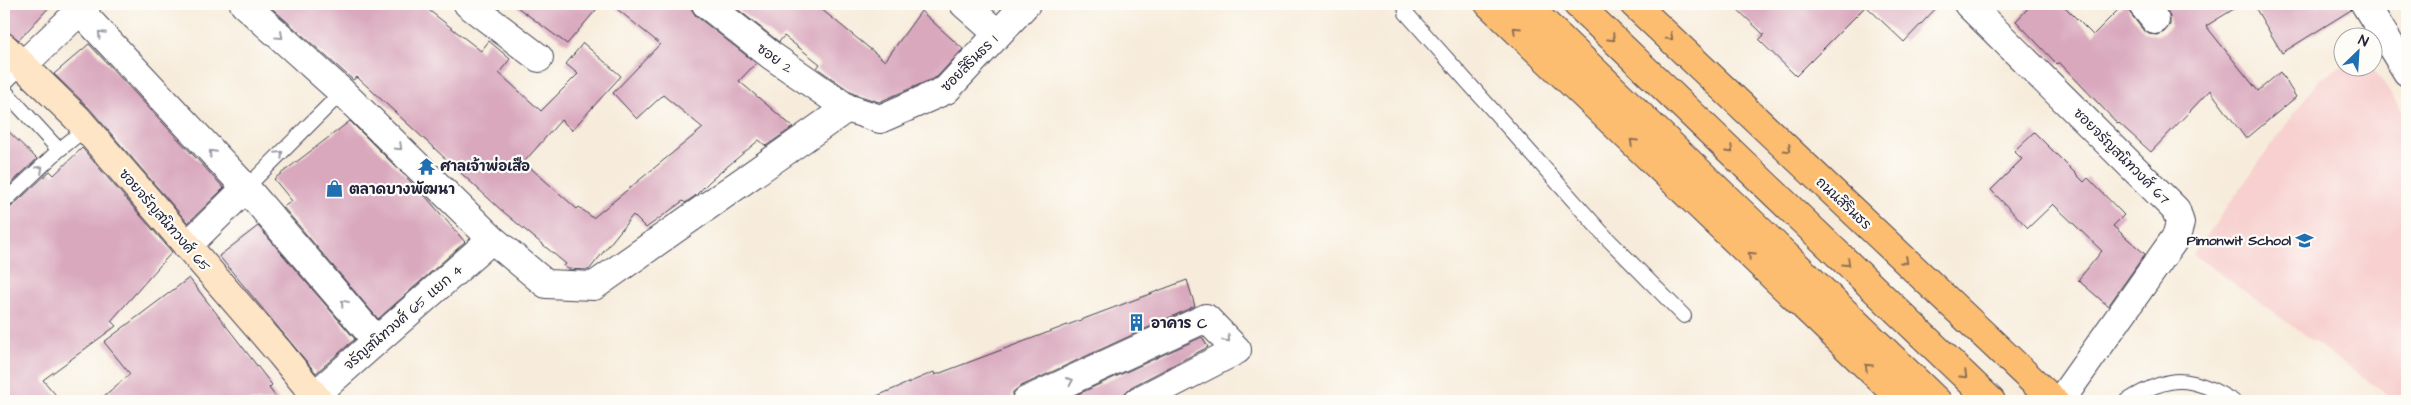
<svg xmlns="http://www.w3.org/2000/svg" width="2411" height="405" font-family="'Architects Daughter','Playpen Sans Thai',sans-serif">
<rect width="100%" height="100%" fill="#fdfcf7"/>
<filter id="ink" filterUnits="userSpaceOnUse"><feTurbulence type="fractalNoise" baseFrequency=".02" numOctaves="2"/><feDisplacementMap in="SourceGraphic" scale="10" xChannelSelector="R" yChannelSelector="G"/><feConvolveMatrix kernelMatrix="1 2 1 2 8 2 1 2 1" color-interpolation-filters="sRGB"/></filter>
<filter id="wash" filterUnits="userSpaceOnUse"><feTurbulence type="fractalNoise" baseFrequency=".0096" numOctaves="4" result="noise"/><feDisplacementMap in="SourceGraphic" scale="20" xChannelSelector="R" yChannelSelector="G"/><feGaussianBlur stdDeviation="1.12" result="paint"/><feColorMatrix in="noise" values="0 0 0 0 0 0 0 0 0 0 0 0 0 0 0 0 0 1.4 0 .05"/><feComposite in="paint" operator="in"/></filter>
<g filter="url(#wash)">
<rect width="100%" height="100%" fill="#f7ecdb"/>
<!-- built -->
<path fill="#f7d0cf" d="M2343,65l1,3h29l34,50v283h-11l-203,-147 126,-175z"/>
<g id="blocks">
<!-- building -->
<path fill="#d9a8bd" d="M4,4h48l-33,36 -11,-8h-4z
M267,4h154l60,47 8,-10 21,18 -11,14 42,38 37,-37 -12,-10 17,-21 38,33 -49,54 -11,-10 -37,42 53,47 2,-2 14,11 110,-90 -40,-33 -26,24 -24,-26 47,-49 -49,-40h80l1,6 4,6 60,47 -17,18 54,46 -27,19 -7,-6 -49,41 -15,15 -10,7 -2,-2 -37,27 -13,-13 -44,55 -21,-1 -4,-3 2,-2 -66,-55 -143,-132 -4,3z
M513,4h88l-34,40z
M731,4h84l70,57 36,-50 42,38 -26,28 -58,25 -25,-8 -37,-26 3,-4 -36,-28 -5,6z
M1732,4h208l-36,38 -38,-36 -70,70 -37,-36 5,-5z
M2032,4h30l31,31 31,-31h3l3,9 13,17 6,4 8,1 7,-3 6,-7v-8l-8,-13h80l-36,22 52,65 22,-19 16,25 -50,42 -36,-49 -59,62 -32,-29 -1,1 -59,-62 -2,2 -41,-43z
M2253,4h96l2,6 -69,43z
M89,44l135,144 -36,35 -99,-115 -35,-34z
M350,121l77,77 38,44 -87,77 -95,-112 9,-6 -18,-22z
M4,127l33,32 -33,31z
M2034,132l50,50 4,-4 36,37 -11,11 32,28 -37,52 -30,-26 24,-29 -49,-47 -25,24 -37,-38 31,-31 -8,-8z
M82,148l90,104 -61,69 5,5 -73,54 18,21h-57v-190l6,-3 40,-37 4,4z
M258,226l97,113 -39,34 -97,-117z
M189,278l83,107 -3,3 10,13h-181l32,-27 -26,-32z
M1187,280l8,26 -176,81 -6,5 -2,9h-146l69,-29 1,3z
M1202,337l6,10 -77,40 -6,6 -2,8h-60z"/>
</g>
</g>
<g filter="url(#ink)">
<use href="#blocks" fill-opacity="0" stroke="#424053" stroke-width="1"/>
<g fill="none" stroke-linecap="round" stroke-linejoin="round">
<defs>
<path id="lane" d="M1405,4l1,9 199,223 79,80
M4,84l19,-19
M4,90l55,60 -55,52
M59,150l26,-21
M246,188l96,-96
M2127,401c42,-27 65,-26 106,0"/>
<path id="street" d="M244,4l98,88 150,147 54,45 48,2 253,-178
M468,4l71,54
M706,4l66,52 75,52 33,11 66,-29 80,-86
M964,4l34,30
M1968,4l208,206 4,13 -4,14 -116,164
M2142,4l13,16
M2365,4l42,68
M80,11l166,177 130,152
M23,65l64,-61
M187,246l59,-58
M314,396l178,-157
M1026,401l180,-83 31,32 -99,51"/>
<path id="secondary" d="M4,47l73,71 203,235 39,48"/>
<path id="primary" d="M1489,4l414,397
M1525,4l412,397
M1577,4l414,397
M1634,4l420,397"/>
</defs>
<!-- lane casing -->
<use href="#lane" stroke="#424053" stroke-width="16"/>
<!-- street casing -->
<use href="#street" stroke="#424053" stroke-width="30"/>
<!-- secondary casing -->
<use href="#secondary" stroke="#424053" stroke-width="30"/>
<!-- primary casing -->
<use href="#primary" stroke="#424053" stroke-width="30"/>
<!-- lane -->
<use href="#lane" stroke="#fff" stroke-width="14"/>
<!-- street -->
<use href="#street" stroke="#fff" stroke-width="28"/>
<!-- secondary -->
<use href="#secondary" stroke="#fee5c5" stroke-width="28"/>
<!-- primary -->
<use href="#primary" stroke="#fcbd6f" stroke-width="28"/>
</g>
<!-- one-way arrows -->
<defs><path id="oneway-chevron" d="M-2-3.5L2.5 0L-2 3.5" fill="none" stroke-width="1.6" stroke-linecap="round" stroke-linejoin="round" transform="scale(1.25)"/></defs>
<g stroke="#8f7055">
<use href="#oneway-chevron" transform="translate(1516 30) rotate(-136)"/>
<use href="#oneway-chevron" transform="translate(1670 37) rotate(43)"/>
<use href="#oneway-chevron" transform="translate(1612 38) rotate(44)"/>
<use href="#oneway-chevron" transform="translate(1633 142) rotate(-136)"/>
<use href="#oneway-chevron" transform="translate(1788 149) rotate(43)"/>
<use href="#oneway-chevron" transform="translate(1730 150) rotate(44)"/>
<use href="#oneway-chevron" transform="translate(1751 255) rotate(-136)"/>
<use href="#oneway-chevron" transform="translate(1905 261) rotate(43)"/>
<use href="#oneway-chevron" transform="translate(1847 263) rotate(44)"/>
<use href="#oneway-chevron" transform="translate(1868 367) rotate(-136)"/>
<use href="#oneway-chevron" transform="translate(1964 375) rotate(44)"/>
</g>
<g stroke="#9c9ca7">
<use href="#oneway-chevron" transform="translate(101 34) rotate(-133)"/>
<use href="#oneway-chevron" transform="translate(280 36) rotate(42)"/>
<use href="#oneway-chevron" transform="translate(399 147) rotate(44)"/>
<use href="#oneway-chevron" transform="translate(212 153) rotate(-133)"/>
<use href="#oneway-chevron" transform="translate(280 154) rotate(-45)"/>
<use href="#oneway-chevron" transform="translate(40 169) rotate(-43)"/>
<use href="#oneway-chevron" transform="translate(344 303) rotate(-131)"/>
<use href="#oneway-chevron" transform="translate(1227 339) rotate(46)"/>
<use href="#oneway-chevron" transform="translate(1070 381) rotate(-25)"/>
</g>
</g>
<!-- icons -->
<defs>
<symbol id="temple-bare" viewBox="-9 -9 18 18"><path d="M0-6L5-2H3V0L6.5 2.5H4V6H1.5V3h-3V6H-4V2.5H-6.5L-3 0V-2H-5Z" fill="#1f6fb2" stroke="#fdfcf7" stroke-width="2.5" paint-order="stroke"/></symbol>
<symbol id="shop-bare" viewBox="-9 -9 18 18"><path d="M-5-2.5h2.3a2.7 3.5 0 0 1 5.4 0H5L5.5 6h-11ZM-1.5-2.5h3a1.5 2.3 0 0 0-3 0Z" fill="#1f6fb2" stroke="#fdfcf7" stroke-width="2.5" paint-order="stroke"/></symbol>
<symbol id="school-bare" viewBox="-9 -9 18 18"><path d="M0-5L7-2L0 1L-7-2ZM-4 1L0 2.5L4 1V4Q0 6-4 4Z" fill="#1f6fb2" stroke="#fdfcf7" stroke-width="2.5" paint-order="stroke"/></symbol>
<symbol id="building-bare" viewBox="-9 -9 18 18"><path d="M-4-6H4V6H1V3H-1V6H-4ZM-2.5-4.3h1.7v1.8h-1.7ZM.8-4.3h1.7v1.8H.8ZM-2.5-1h1.7V.8h-1.7ZM.8-1h1.7V.8H.8Z" fill="#1f6fb2" stroke="#fdfcf7" stroke-width="2.5" paint-order="stroke"/></symbol>
</defs>
<g fill-rule="evenodd">
<use href="#temple-bare" x="414" y="154" width="25" height="25"/>
<use href="#shop-bare" x="322" y="176" width="25" height="25"/>
<use href="#school-bare" x="2292" y="228" width="25" height="25"/>
<use href="#building-bare" x="1124" y="310" width="25" height="25"/>
</g>
<g text-anchor="middle" stroke-width="4.5" stroke-linejoin="round" paint-order="stroke">
<!-- street labels -->
<g font-size="14" fill="#22223b" stroke="#fdfcf7">
<text transform="translate(775 58) rotate(36)" y="5">ซอย 2</text>
<text transform="translate(969 63) rotate(-45)" y="5">ซอยสิรินธร 1</text>
<text transform="translate(2122 156) rotate(45)" y="5">ซอยจรัญสนิทวงศ์ 67</text>
<text transform="translate(1844 203) rotate(43)" y="5">ถนนสิรินธร</text>
<text transform="translate(165 220) rotate(49)" y="5">ซอยจรัญสนิทวงศ์ 65</text>
<text transform="translate(403 317) rotate(-41)" y="5">จรัญสนิทวงศ์ 65 แยก 4</text>
</g>
<!-- poi labels -->
<g font-size="14" font-weight="bold" fill="#22223b" stroke="#fdfcf7" text-anchor="start">
<text x="440" y="171">ศาลเจ้าพ่อเสือ</text>
<text x="349" y="194">ตลาดบางพัฒนา</text>
<text x="2291" y="245" text-anchor="end">Pimonwit School</text>
<text x="1151" y="328">อาคาร C</text>
</g>
</g>
<!-- margin -->
<rect width="2411" height="405" fill="none" stroke="#fdfcf7" stroke-width="20"/>
<!-- north arrow -->
<g transform="translate(2358 52) rotate(25)"><circle r="24" fill="#fdfcf7" stroke="#a5a5ac"/>
<path d="M0-4L9 19L0 12L-9 19Z" fill="#1f6fb2"/>
<text y="-8" font-size="14" font-weight="bold" text-anchor="middle" fill="#22223b">N</text>
</g>
</svg>
